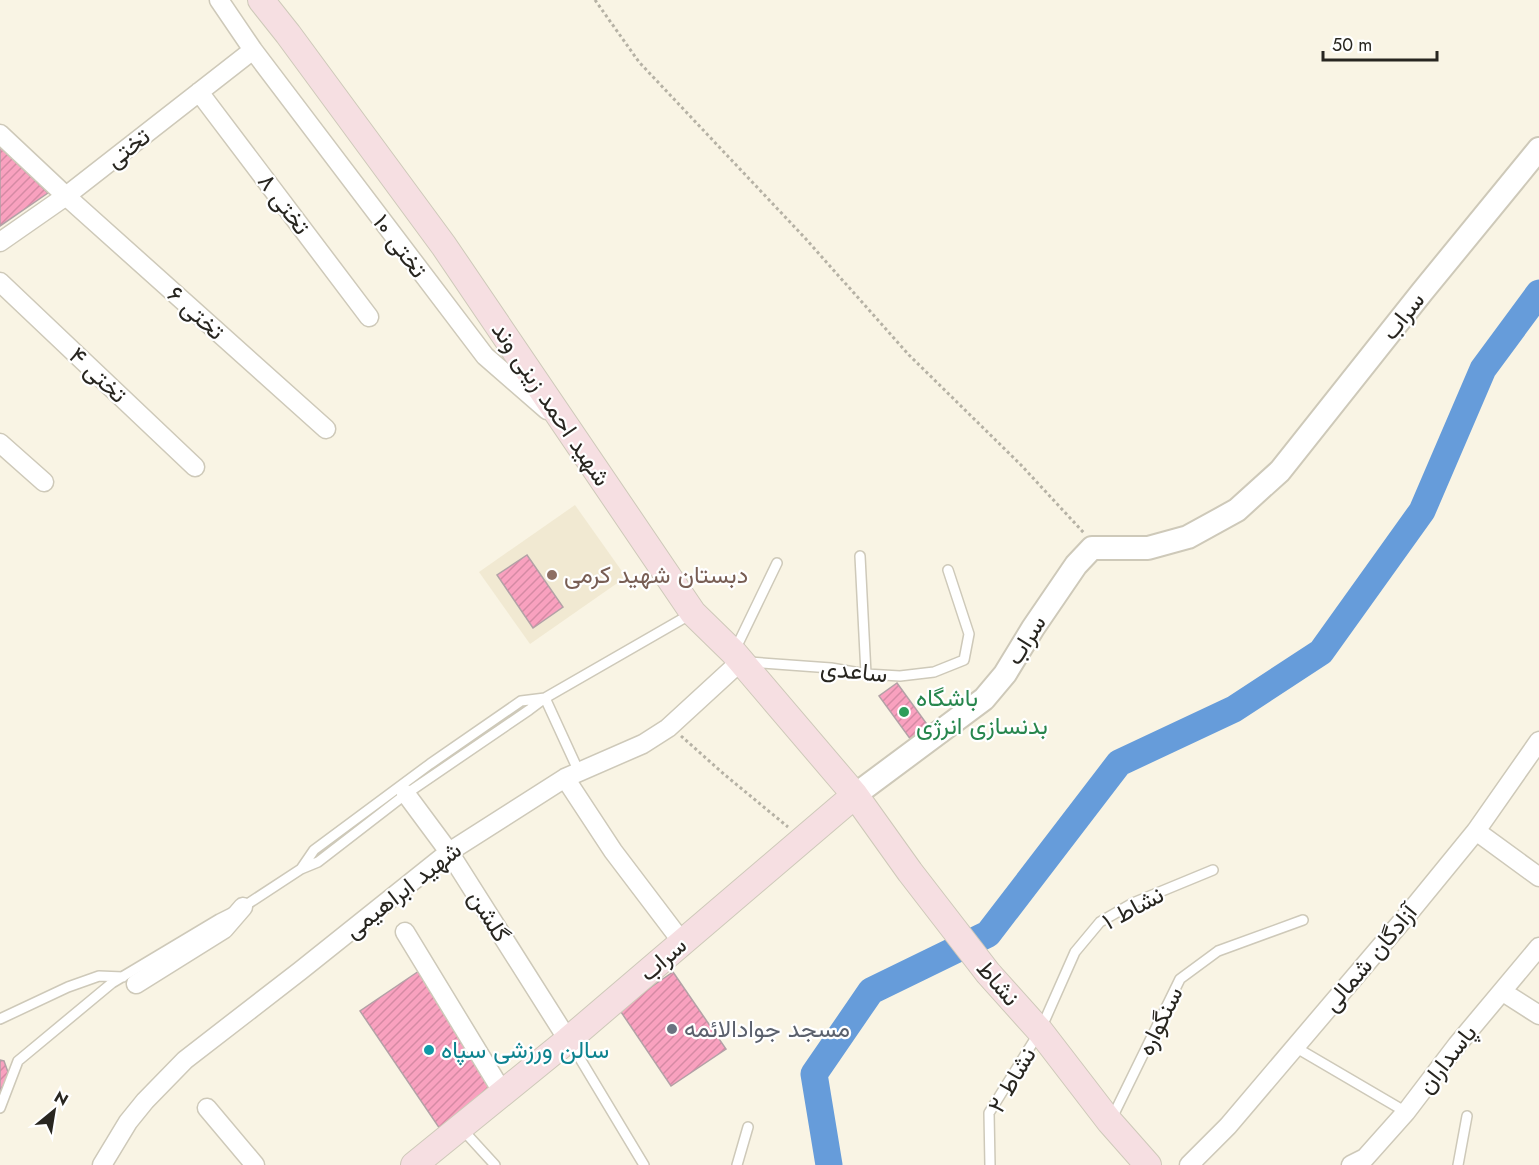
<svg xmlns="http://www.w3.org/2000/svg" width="1539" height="1165" font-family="Jost,Vazirmatn,sans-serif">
<defs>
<pattern id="building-hatch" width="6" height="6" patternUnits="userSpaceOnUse" patternTransform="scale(1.5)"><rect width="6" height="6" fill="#f9a1bf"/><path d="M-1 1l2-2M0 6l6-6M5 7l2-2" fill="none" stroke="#d58aa4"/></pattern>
</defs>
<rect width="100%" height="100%" fill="#f9f4e4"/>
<!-- built -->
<path fill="#f1e9d2" d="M575,505l51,72 -96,67 -51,-72z"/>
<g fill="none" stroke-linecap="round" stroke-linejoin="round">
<!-- river -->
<path stroke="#669cda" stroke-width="27" d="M829,1165l-15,-91 57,-83 117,-57 131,-171 115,-54 87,-57 101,-141 61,-142 56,-76"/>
</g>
<!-- building -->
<path fill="url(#building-hatch)" stroke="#b3a1a6" stroke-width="1.5" d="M0,147l48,46 -48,33z
M527,555l36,52 -30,21 -36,-53z
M897,683l32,44 -18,13 -32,-44z
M419,971l80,119 -59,39 -80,-118z
M673,972l53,77 -55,37 -52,-77z
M0,1060l4,1 5,14 -9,23z"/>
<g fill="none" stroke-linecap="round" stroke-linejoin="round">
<defs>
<path id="service" d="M860,556l6,118
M735,650l42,-87
M749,662l82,6 35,6 34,2 34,-4 30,-12 5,-26 -21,-64
M301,869l13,-19 116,-86 91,-63 24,-3 34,74
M0,1019l68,-32 31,-11 24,1
M570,1042l74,123
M1295,1047l111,65
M0,1108l18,-47 94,-78 107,-64 24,-12 58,-38 17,-7 88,-68 123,-84 16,-12 146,-84
M1111,1120l69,-141 38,-28 85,-31
M462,1129l33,36
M737,1165l11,-38
M990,1165l-1,-52 51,-82 35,-79 25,-30 33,-19 80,-33
M1458,1165l9,-49"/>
<path id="minor" d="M219,0l34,50 232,306 62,54
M199,92l170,225
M0,134l66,62 260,233
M0,242l66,-46 187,-146
M0,282l195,185
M0,443l44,39
M565,778l48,73 69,91
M406,794l43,58 119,188
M1476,831l63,46
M405,932l98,161
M136,984l88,-55 19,-22
M1503,992l36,23
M207,1108l48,57
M102,1165l26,-43 17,-21 40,-41 115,-89 149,-119 116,-74 78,-34 25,-16 73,-67
M1189,1165l39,-39 181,-213 67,-82 63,-90
M1351,1165l14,-7 41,-46 51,-67 82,-98"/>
<path id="tertiary" d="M855,795l129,-96 21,-25 28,-46 43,-63 16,-17h56l40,-11 49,-27 43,-39 142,-179 117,-143"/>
<path id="secondary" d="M261,0l27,34 156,212 249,367 41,40 121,142 55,77 78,101 52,58 70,91 38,43
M414,1165l154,-125 287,-245"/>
</defs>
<!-- service casing -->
<use href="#service" stroke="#cec9b9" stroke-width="12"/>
<!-- minor casing -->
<use href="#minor" stroke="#cec9b9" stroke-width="21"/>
<!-- tertiary casing -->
<use href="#tertiary" stroke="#cec9b9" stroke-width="26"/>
<!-- secondary casing -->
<use href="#secondary" stroke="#cec9b9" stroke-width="28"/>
<!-- path -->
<path stroke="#b6b2a5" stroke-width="3" stroke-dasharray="3 3" stroke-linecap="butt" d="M595,0l44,62 166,176 104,117 112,110 63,68
M681,736l44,39 63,52"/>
<!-- service -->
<use href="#service" stroke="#fff" stroke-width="9"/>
<!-- minor -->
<use href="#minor" stroke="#fff" stroke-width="18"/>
<!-- tertiary -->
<use href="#tertiary" stroke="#fff" stroke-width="22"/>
<!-- secondary -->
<use href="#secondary" stroke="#f6dfe2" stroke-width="26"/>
</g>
<!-- markers -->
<circle fill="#8d6e63" stroke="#fff" stroke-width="2" cx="552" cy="575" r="6"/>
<circle fill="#2e9e5b" stroke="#fff" stroke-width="2" cx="904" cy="712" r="6"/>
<circle fill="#6b7280" stroke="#fff" stroke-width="2" cx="672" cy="1029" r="6"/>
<circle fill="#0f9aa8" stroke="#fff" stroke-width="2" cx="429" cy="1050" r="6"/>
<g text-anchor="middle" stroke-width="4.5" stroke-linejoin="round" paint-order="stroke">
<!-- street labels -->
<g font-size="24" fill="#282620" stroke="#fff">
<text transform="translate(128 148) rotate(-38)" y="8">تختی</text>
<text transform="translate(284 204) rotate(53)" y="8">تختی ۸</text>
<text transform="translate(400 246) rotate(53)" y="8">تختی ۱۰</text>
<text transform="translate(196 313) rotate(42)" y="8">تختی ۶</text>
<text transform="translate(1403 316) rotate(-52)" y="8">سراب</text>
<text transform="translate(98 375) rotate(43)" y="8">تختی ۴</text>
<text transform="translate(551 404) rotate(56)" y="8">شهید احمد زینی وند</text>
<text transform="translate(1026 640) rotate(-58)" y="8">سراب</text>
<text transform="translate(854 671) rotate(6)" y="8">ساعدی</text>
<text transform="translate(403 890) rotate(-38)" y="8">شهید ابراهیمی</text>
<text transform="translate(1133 908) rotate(-28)" y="8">نشاط ۱</text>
<text transform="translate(489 916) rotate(58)" y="8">گلشن</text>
<text transform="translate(1370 958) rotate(-50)" y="8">آزادگان شمالی</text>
<text transform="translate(663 959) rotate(-41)" y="8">سراب</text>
<text transform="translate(998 983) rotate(49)" y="8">نشاط</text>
<text transform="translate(1160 1021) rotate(-64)" y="8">سنگواره</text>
<text transform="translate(1447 1059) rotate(-52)" y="8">پاسداران</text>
<text transform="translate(1012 1080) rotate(-60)" y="8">نشاط ۲</text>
</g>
<!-- education labels -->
<g font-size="24" fill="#785e54" stroke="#fff" text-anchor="start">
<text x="564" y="583">دبستان شهید کرمی</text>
</g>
<!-- leisure labels -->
<g font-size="24" fill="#27864d" stroke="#fff" text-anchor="start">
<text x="916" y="706">باشگاه<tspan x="916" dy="28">بدنسازی انرژی</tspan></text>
</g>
<!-- worship labels -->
<g font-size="24" fill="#5b616d" stroke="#fff" text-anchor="start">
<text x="684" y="1037">مسجد جوادالائمه</text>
</g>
<!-- culture labels -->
<g font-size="24" fill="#0d838f" stroke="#fff" text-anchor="start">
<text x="441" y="1058">سالن ورزشی سپاه</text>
</g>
</g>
<!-- north arrow -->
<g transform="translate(54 1111) rotate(30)" stroke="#ffffff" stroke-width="4.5" paint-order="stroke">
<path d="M0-4.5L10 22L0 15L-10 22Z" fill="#282620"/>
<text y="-9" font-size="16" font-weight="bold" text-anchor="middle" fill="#282620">N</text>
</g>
<!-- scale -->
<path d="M1323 51v9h114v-9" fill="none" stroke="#282620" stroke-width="3"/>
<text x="1332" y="51" font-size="18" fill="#282620" stroke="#ffffff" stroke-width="4.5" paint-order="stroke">50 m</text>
</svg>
